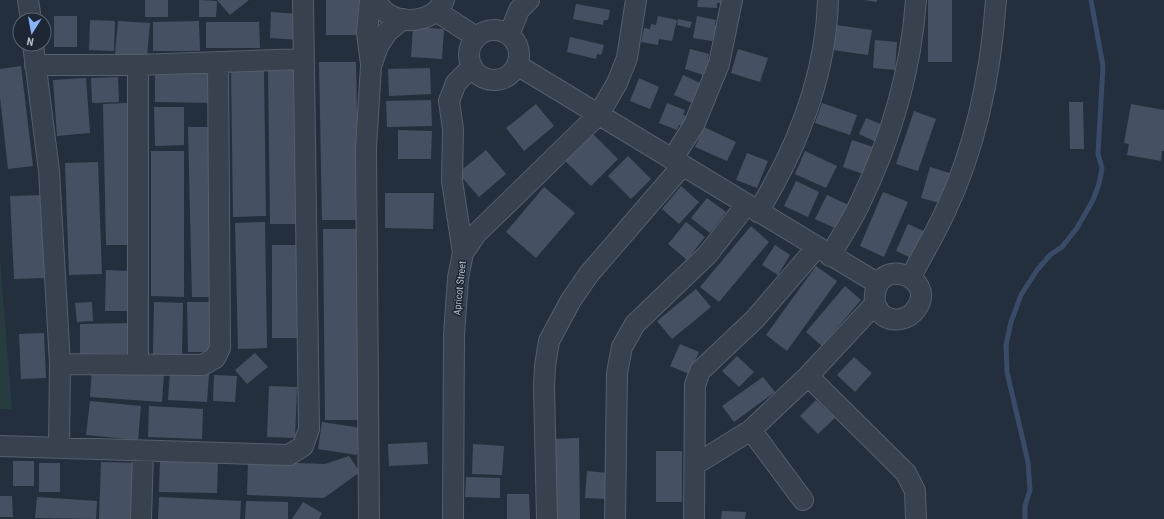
<svg xmlns="http://www.w3.org/2000/svg" width="1164" height="519" font-family="'Roboto Condensed',sans-serif">
<rect width="100%" height="100%" fill="#242f3e"/>
<!-- green -->
<path fill="#263c3f" d="M0,259l12,150h-12z"/>
<g fill="none" stroke-linecap="round" stroke-linejoin="round">
<!-- stream -->
<path stroke="#394c67" stroke-width="5" d="M1025,519v-13l5,-16 -2,-28 -21,-90 -1,-27 5,-23 10,-27 16,-25 14,-16 11,-7 15,-19 16,-28 6,-16 3,-16 -4,-14 5,-88 -12,-66"/>
</g>
<!-- building -->
<path fill="#455162" d="M145,0h23v17h-23z
M199,0l18,1 -1,16h-17z
M217,0h32l-19,15z
M326,0h33v35h-33z
M698,0h23v3h-4v5l-20,-1z
M864,0h13v2z
M928,0h24v62h-24z
M576,4l34,6 -2,10h-4l-1,5 -30,-6z
M271,12l30,2 -1,26 -30,-2z
M54,16h23v31h-23z
M658,16l19,4 -5,21 -13,-2 -1,6 -17,-3 3,-14 6,1 1,-5 5,1z
M697,16l19,4 -1,5 5,1 -2,10 -4,-1 -2,6 -19,-3z
M678,19l14,3 -2,6 -13,-3z
M90,20l25,1 -1,30 -25,-1z
M118,21l32,2 -3,34 -32,-3z
M199,21l1,30h-47v-29z
M206,22h53l1,26h-54z
M836,25l36,5 -4,25 -36,-5z
M413,27l31,2 -2,30 -31,-2z
M570,37l34,8 -3,10 -4,-1 -1,5 -29,-7z
M875,40l22,2 -2,28 -22,-2z
M690,49l19,5 -1,5 4,1 -3,10 -4,-1 -2,6 -18,-6z
M738,49l30,9 -8,24 -29,-9z
M319,62h37l3,158h-37z
M21,66l12,100 -25,3 -8,-72v-28z
M430,68l1,26 -42,2 -1,-27z
M300,70l2,154h-32l-2,-153z
M155,71l58,1v31l-58,-1z
M231,71h33l2,145 -33,1z
M683,75l17,8 -2,4 5,2 -11,14 -18,-8z
M118,77l1,25 -27,1 -1,-25z
M86,78l4,55 -33,3 -4,-56z
M639,78l20,9 -9,22 -20,-8z
M431,100l1,26 -45,1 -1,-26z
M1069,102h14l1,47h-14z
M127,103l3,142h-24l-3,-141z
M667,103l18,7 -2,5 4,1 -4,11 -4,-2 -2,5 -18,-7z
M822,103l35,12 -7,20 -35,-12z
M536,104l18,22 -30,25 -18,-23z
M1131,104l33,6v41h-2l-1,10 -34,-6 2,-11 -5,-1z
M154,107h30v38l-29,1z
M914,111l22,8 -18,52 -22,-7z
M866,118l17,7 -7,17 -17,-8z
M188,127h25l4,170h-25z
M704,127l32,15 -9,19 -32,-14z
M588,129l30,30 -27,27 -30,-29z
M398,130l34,1 -1,28h-33z
M852,140l24,8 -10,27 -23,-8z
M486,150l20,24 -27,23 -21,-24z
M151,151h33v146l-33,-1z
M805,151l32,15 -11,22 -31,-14z
M747,153l21,8 -11,27 -21,-8z
M628,156l23,23 -20,20 -23,-23z
M98,162l4,112 -33,1 -4,-112z
M930,167l26,8 -9,30 -26,-7z
M796,181l23,11 -11,25 -24,-11z
M681,186l18,16 -20,22 -17,-15z
M544,187l31,26 -39,45 -30,-26z
M883,192l25,10 -24,55 -24,-11z
M385,193h49l-1,36 -48,-1z
M42,195l4,83 -32,1 -4,-83z
M827,195l24,11 -12,24 -24,-11z
M707,198l19,14 -16,21 -19,-15z
M265,222l2,126 -29,1 -3,-126z
M686,222l19,15 -18,23 -19,-16z
M908,224l22,10 -12,27 -22,-10z
M751,226l18,16 -50,60 -19,-15z
M323,229h34l2,191h-34z
M272,245h28v93h-28z
M775,245l15,10 -12,20 -16,-10z
M816,266l21,15 -50,70 -21,-16z
M106,270l23,1v40h-24z
M845,286l16,14 -39,46 -16,-14z
M696,289l15,18 -39,32 -15,-18z
M92,302l1,19 -16,1 -2,-19z
M154,302l29,1 -1,52 -29,-1z
M187,302h30l1,50h-30z
M131,323v30l-51,1v-30z
M44,333l2,45 -25,1 -2,-45z
M680,344l19,8 -10,22 -19,-8z
M255,353l13,14 -21,17 -12,-14z
M737,356l17,16 -15,15 -17,-16z
M854,357l18,16 -17,19 -18,-17z
M92,368l72,5 -2,29 -72,-5z
M170,372l39,2 -2,28 -39,-2z
M214,375l23,1 -2,26 -22,-1z
M763,377l12,15 -41,30 -12,-16z
M269,386l28,1 -2,51 -28,-1z
M816,400l19,18 -17,16 -18,-18z
M90,401l51,5 -3,34 -52,-5z
M149,406l54,3 -1,30 -54,-2z
M322,422l39,6 -4,27 -39,-6z
M579,438l1,81h-27l-1,-80z
M427,442l1,22 -39,2 -1,-22z
M473,444l31,2 -2,29 -30,-1z
M656,451h26v51h-26z
M349,456l11,16 -36,26 -77,-3 1,-34 77,3z
M160,459l58,1 -1,33 -58,-1z
M13,461h21v25h-21z
M101,462l39,1 -2,56h-39z
M39,463h21v29h-21z
M587,471l21,2 -1,26 -22,-1z
M466,477l34,1v20l-35,-1z
M507,494h22l1,25h-23z
M0,496h12l1,21h-13z
M37,497l60,4 -1,18 -61,-1z
M159,497l82,4 -1,18h-82z
M246,501l42,1v17h-43z
M303,502l19,11 -3,6h-27z
M722,511l24,1 -1,7h-24z"/>
<g fill="none" stroke-linecap="round" stroke-linejoin="round">
<defs>
<path id="street" d="M28,0l3,20
M370,0l-3,33 4,31
M375,0c4,6 8,12 15,15 17,10 46,5 54,-15
M436,11l40,26
M469 55a25 25 0 1 1 50 0a25 25 0 1 1-50 0Z
M509,35l10,-25 10,-10
M33,44l16,127 11,193 -1,82
M35,65h103l165,-6
M517,65l360,218
M673,158l21,-33 25,-61 13,-64
M758,212c39,-64 68,-137 70,-212
M463,253l13,-19 123,-120 18,-31 10,-25 9,-58
M830,256c10,-18 22,-35 30,-53 31,-64 51,-133 56,-203
M911,277c11,-22 24,-43 34,-65 31,-65 46,-141 51,-212
M60,364l143,1 12,-7 5,-10 -2,-286
M138,364v-299
M808,376l98,97 9,18 1,28
M751,430l57,-54 67,-72c-5,-52 65,-28 41,5 -7,10 -21,14 -32,7 -4,-2 -7,-9 -9,-12
M0,446l289,9 14,-9 6,-17 -6,-429
M696,464l55,-34 52,70
M141,519l2,-68
M369,519l-3,-371 5,-82 7,-20 9,-14 16,-13
M453,519l1,-184 4,-57 5,-25 -11,-72 1,-52 -4,-28 7,-18 10,-10 7,-3
M547,519l-3,-132 1,-21 4,-25 22,-41 18,-26 94,-109
M615,519l2,-146 5,-26 13,-23 73,-70 38,-49
M694,519l1,-134 5,-14 55,-52 62,-72"/>
</defs>
<!-- street casing -->
<use href="#street" stroke="#565f6c" stroke-width="22"/>
<!-- street -->
<use href="#street" stroke="#38414e" stroke-width="20"/>
</g>
<g text-anchor="middle" stroke-width="3" stroke-linejoin="round" paint-order="stroke">
<!-- street labels -->
<g font-size="10" fill="#b4bcc9" stroke="#1d2633">
<text transform="translate(459 288) rotate(-84)" y="4">Apricot Street</text>
</g>
</g>
<!-- north arrow -->
<g transform="translate(32 32) rotate(191)"><circle r="19" fill="#1d2633" stroke="#59626f"/>
<path d="M0-3L7 15L0 10L-7 15Z" fill="#8ab4f8"/>
<text y="-6" font-size="11" font-weight="bold" text-anchor="middle" fill="#b4bcc9">N</text>
</g>
</svg>
